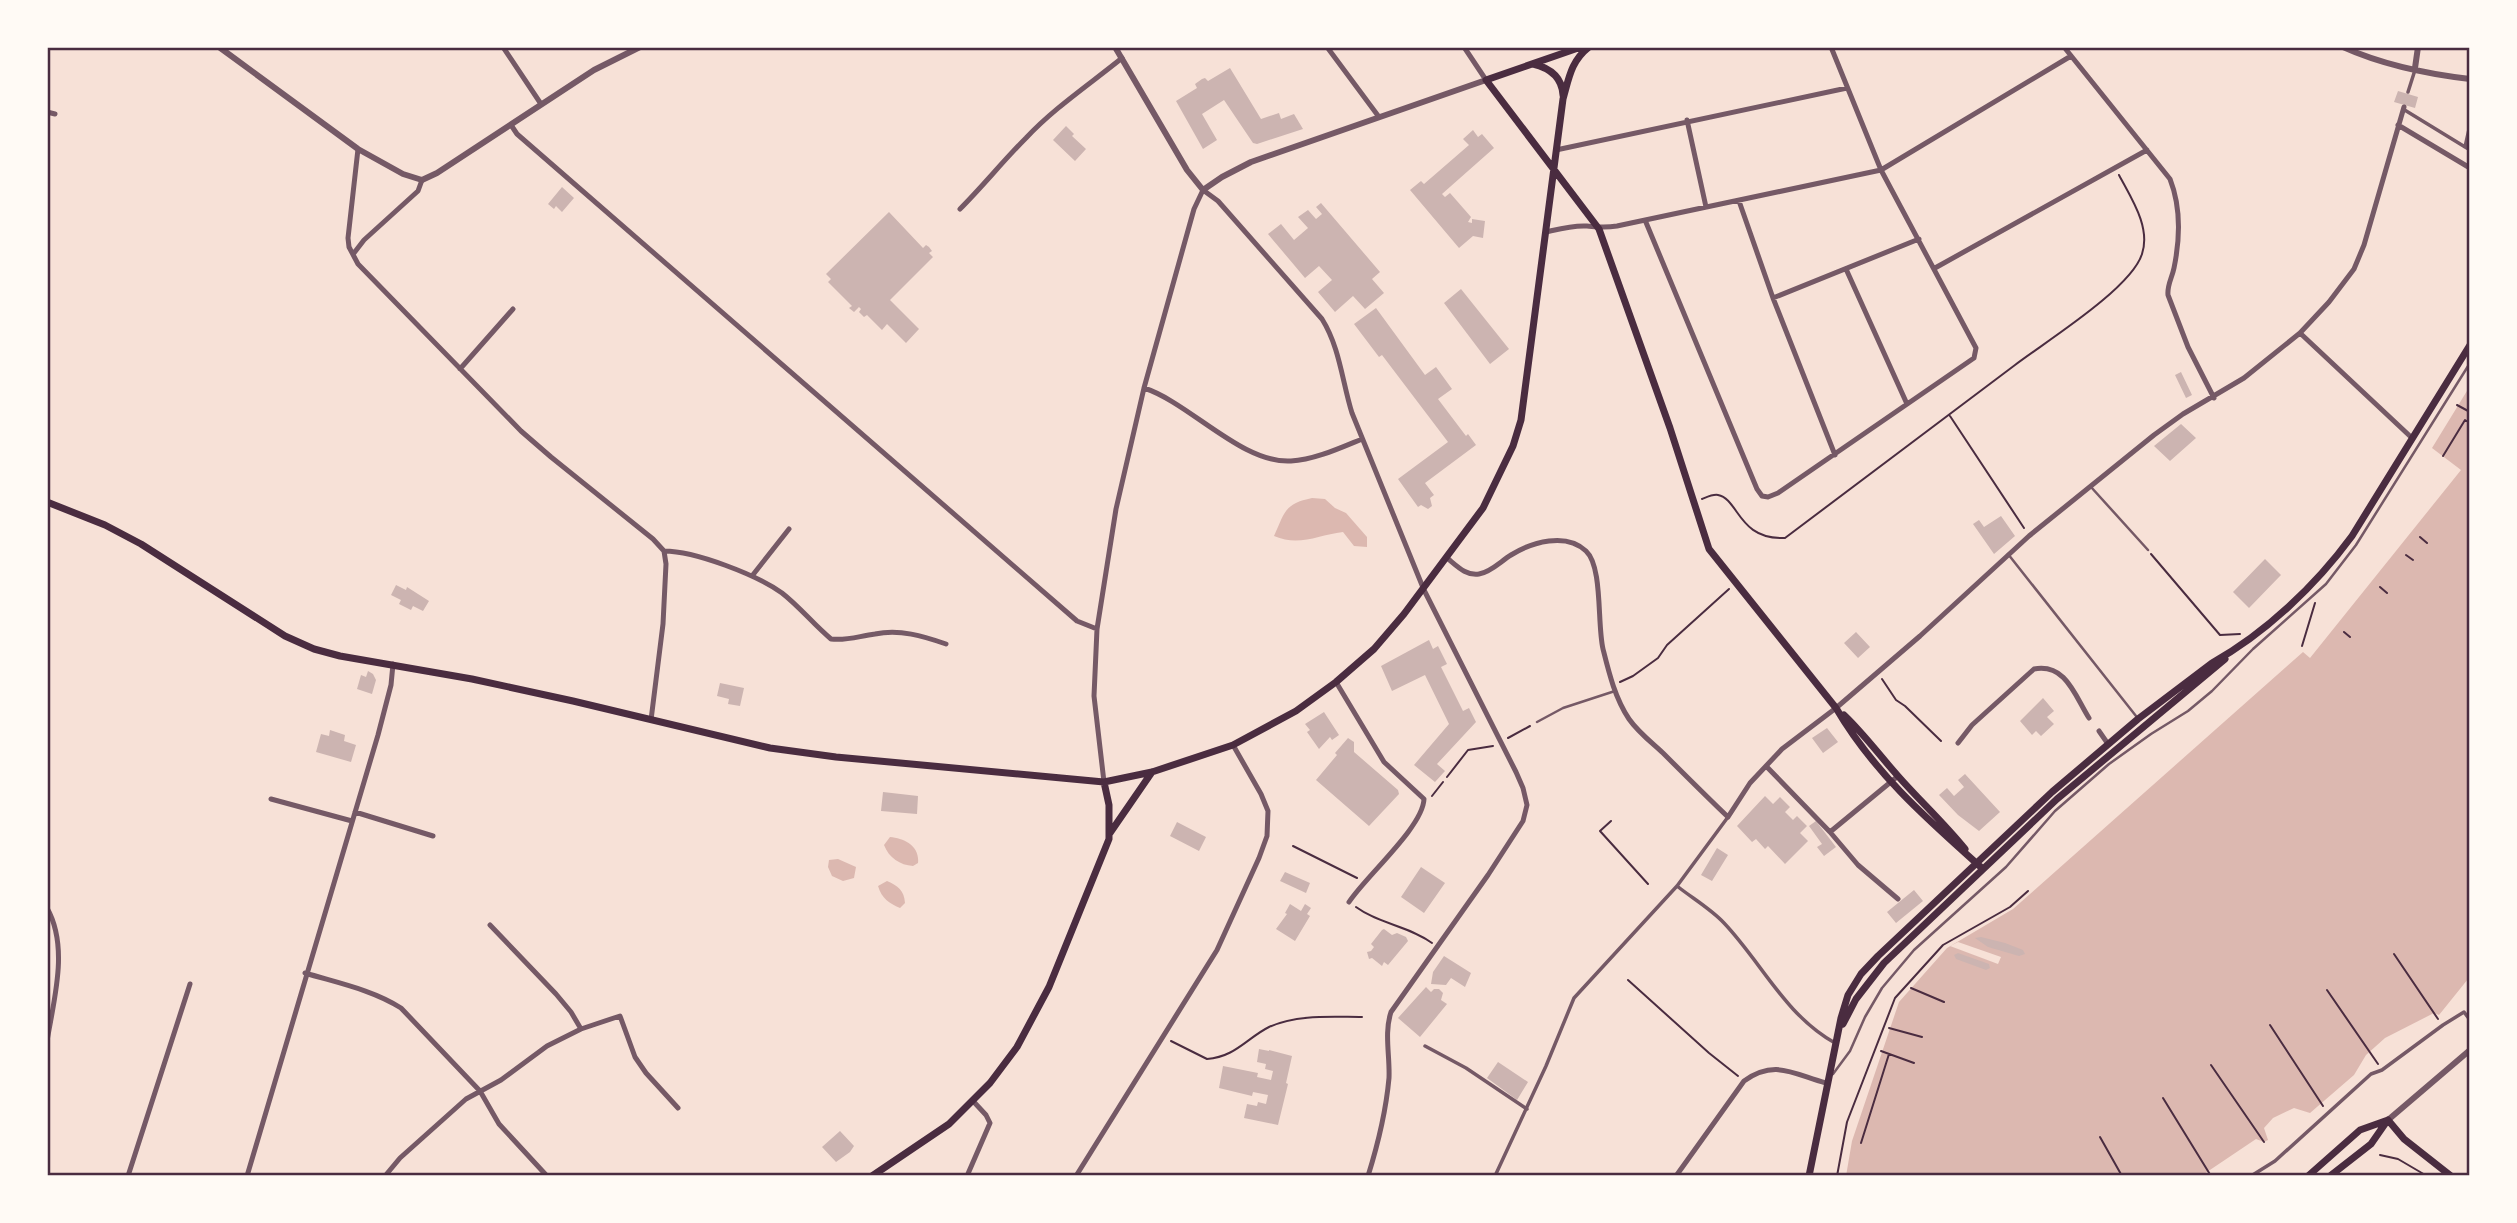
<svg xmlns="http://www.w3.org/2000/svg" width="2517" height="1223" font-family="Ubuntu,sans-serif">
<rect width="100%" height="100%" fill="#f7e1d7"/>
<!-- water -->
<path fill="#dcb8b0" d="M2470,386v590l-2,3 -29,36 -5,-2 -49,25 -19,17 -12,20 -44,38 -16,-5 -21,10 -9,10 4,12 -4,2 -8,-3 -55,37h-355l6,-35 47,-139 48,-54 66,-39 290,-257 7,6 151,-188 -29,-22z
M1312,498l13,1 10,9 11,5 21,24v10l-13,-1 -11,-14c-25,3 -44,15 -69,4 11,-24 10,-32 38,-38z
M890,837c14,1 30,9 28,26l-5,3c-13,-1 -24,-8 -29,-21z
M838,859l18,8 -2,11 -11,3 -11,-5 -4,-9 1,-7z
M887,881c11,5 17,9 18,22l-5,5c-11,-5 -18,-9 -22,-22z"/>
<!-- pier -->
<path fill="#f7e1d7" d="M1958,942l43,15 -3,7 -48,-18z"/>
<!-- building -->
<path fill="#ccb4b1" d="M1230,68l31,51 18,-6 2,6 13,-5 9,15 -46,15 -4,-1 -29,-43 -22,14 15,26 -14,9 -27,-48 21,-13 -2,-4 7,-5 3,-1 3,3z
M2398,91l20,6 -3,11 -21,-6z
M1066,126l8,8 -2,2 14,13 -11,12 -22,-21z
M1473,130l5,7 4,-3 12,14 -52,46 3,3 5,-4 21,24 -3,5 4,1v-4l13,2 -2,17 -10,-2 -14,12 -49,-58 11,-9 3,3 45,-39 -6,-6z
M562,187l12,11 -12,14 -6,-6 -2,3 -6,-5z
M1321,203l59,69 -8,7 12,14 -19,16 -12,-13 -18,16 -17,-20 14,-12 -13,-14 -14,12 -37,-44 13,-10 13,16 14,-12 -10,-11 10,-7 8,9 6,-5 -6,-7z
M889,212l34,36 3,-3 3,2 3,4 -3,2 4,4 -43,43 29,29 -13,14 -19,-19 -5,6 -15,-15 -3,2 -5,-5 2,-3 -2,-2 -5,5 -5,-4 3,-2 -24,-24 3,-3 -5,-5z
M1461,289l48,60 -19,15 -46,-61z
M1376,308l49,67 11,-8 16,22 -14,10 28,37 2,-2 8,11 -51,38 9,12 -4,3 2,8 -4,3 -7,-4 -3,2 -20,-28 50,-37 -66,-87 -3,2 -25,-33z
M2181,372l11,23 -6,3 -11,-23z
M2181,424l15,14 -26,23 -16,-15z
M2001,516l14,20 -21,18 -21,-30 6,-4 5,7z
M2265,559l16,16 -32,33 -16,-16z
M396,585l10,5 1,-3 22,14 -6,10 -10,-5 -2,4 -12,-6 2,-4 -10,-5z
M1856,632l14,15 -12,11 -14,-15z
M1429,640l4,9 5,-3 9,18 -6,3 22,44 6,-3 7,14 -39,42 8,7 -10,11 -21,-17 35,-41 -24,-49 -33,16 -11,-25z
M368,671l5,3 3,6 -4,14 -15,-5 4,-14 5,2z
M720,683l24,5 -4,18 -12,-2 1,-5 -12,-3z
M2043,698l11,13 -7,6 7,7 -13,12 -5,-5 -4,4 -12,-14z
M1324,712l15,23 -7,5 -2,-3 -11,12 -12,-17 3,-2 -5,-6z
M1827,728l11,14 -15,11 -11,-15z
M330,730l15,5 -1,6 12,4 -5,17 -35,-10 5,-18 8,2z
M1348,738l6,4v10l44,38 1,4 -30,32 -53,-46 21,-25 -2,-2z
M1965,774l35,38 -21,19 -21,-16 -19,-20 8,-7 7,8 10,-9 -6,-7z
M883,792l35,4 -1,18 -36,-3z
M1765,796l8,8 7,-7 10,10 -5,5 8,8 4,-4 10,10 -7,7 8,8 -23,23 -17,-18 -3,3 -9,-10 -4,3 -15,-16z
M1816,821l20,26 -12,9 -7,-9 5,-3 -13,-18z
M1177,822l29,15 -7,14 -29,-15z
M1717,848l11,7 -16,26 -11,-6z
M1421,867l24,16 -21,30 -23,-16z
M1285,872l25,11 -4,10 -26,-12z
M1914,890l9,11 -27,22 -9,-11z
M1290,904l11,7 4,-7 6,4 -4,6 3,2 -15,25 -19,-12 11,-15 -2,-1z
M1384,929l8,6 5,-2 9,4 2,4 -20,24 -4,-3 -2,4 -10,-8 -3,1 -2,-7 4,-1 3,-4 -3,-3 11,-14z
M1981,937l24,6 18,7 2,4 -6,2 -31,-9 -13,-9z
M1958,953l31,11 1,4 -4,2 -30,-11 -2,-4z
M1444,956l27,17 -6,14 -14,-9 -5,7 -15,-1 2,-12z
M1426,987l5,5 3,-3h5l4,4 -2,7 6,4 -27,33 -22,-19z
M1259,1049l10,2v-1l23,6 -6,27 2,1 -10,41 -34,-7 3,-14 10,2 1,-4 8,2 2,-9 -15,-3 -1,4 -33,-8 4,-22 35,7 -1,4 14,3 2,-9 -8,-2 1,-5 -9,-2z
M1498,1062l30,20 -11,18 -30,-22z
M840,1131l14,15 -4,6 -14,10 -14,-15z"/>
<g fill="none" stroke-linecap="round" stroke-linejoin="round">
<!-- path -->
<path stroke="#4a2c40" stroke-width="2" d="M2457,405l13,7
M1950,416l74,112
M2443,456l22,-36 5,3
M1702,499c5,-2 11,-5 16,-4 21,4 20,45 67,43 76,-58 153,-115 230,-173 30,-23 116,-76 127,-111 9,-27 -11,-56 -23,-79
M2420,537l7,6
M2151,554l69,81 20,-1
M2406,555l7,5
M2380,587l7,6
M2344,632l6,5
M2302,646l13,-43
M1882,679l14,21 9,6 36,35
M1620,682l13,-6 25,-18 9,-13 62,-56
M1508,738l22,-12
M1447,777l21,-27 25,-4
M1432,796l11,-14
M1611,821l-11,10 48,53
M1293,846l64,32
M1356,907c23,17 53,19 76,36
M2394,954l44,65
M1628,980l81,73 29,23
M1911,988l33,14
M2327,990l51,74
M2270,1025l53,81
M1889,1028l33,9
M1171,1041l36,18c28,-2 40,-21 62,-32 28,-13 63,-10 93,-10
M1881,1051l33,12
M2211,1065l53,77
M2163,1098l48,78
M2100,1137l22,39
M1861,1143l28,-89
M2380,1155l18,4 29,17
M2060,1175v1
M1837,1176l10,-54 48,-124 48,-53 67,-38 18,-16"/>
<!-- service -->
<path stroke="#755966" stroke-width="2.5" d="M2091,487l57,63
M2008,554l128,162
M1537,722l26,-14 52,-17
M1833,1074l17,-23 15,-34 17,-29 32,-38 92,-83 49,-56 54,-47 42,-30 37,-23 24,-20 41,-42 73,-65 30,-39 114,-182"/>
<!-- pedestrian -->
<path stroke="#755966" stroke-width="3.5" d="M2408,92l7,-22
M2403,109l67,41
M2465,147l5,-22
M1677,886c15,12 34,23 47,37 38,40 61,92 111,120
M1425,1046l41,22 61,41
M1495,1176l51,-110 28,-68 103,-112 51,-69
M2251,1176l24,-15 96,-87 11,-4 61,-45 21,-13 6,8"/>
<!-- minor -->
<path stroke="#755966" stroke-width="5" d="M503,47l38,57
M1327,47l52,70
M1464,47l22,33
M2064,47l106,132c11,28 10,60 4,89 -2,10 -7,17 -6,27l20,52 26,51
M47,112l8,2
M1687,120l19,87
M511,125l6,9 560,487 20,8
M2398,125l72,43
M358,149l-10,89 1,9 9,17 163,167 30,26 102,82 11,12 2,13 -3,60 -12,96
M1556,150l291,-62
M1739,201l34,97 62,157
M960,209c23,-23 43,-48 66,-71 28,-30 64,-54 96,-80
M1645,220l112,269 5,7 6,1 10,-4 196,-135 2,-10 -95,-178 -50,-123
M1546,232c13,-3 27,-7 41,-6 12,1 17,2 30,0l264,-56 190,-114
M354,253l10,-13 54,-49 4,-11
M1935,268l212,-118
M1846,269l61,135
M1773,298l146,-59
M2300,333l112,105
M460,369l53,-60
M1144,388c46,15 98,76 147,73 23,-1 49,-13 71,-22
M664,551c31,0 93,24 118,42 18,14 32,32 49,46 16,2 28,-3 44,-5 25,-5 48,2 71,10
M1447,558c10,8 19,18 32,16 12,-2 22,-13 32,-19 21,-13 55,-23 75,-4 17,16 11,73 17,98 6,24 12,49 26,70 9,13 22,23 34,34 21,21 43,43 65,64l22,-34 32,-34 54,-41 84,-72 109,-100 125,-101 29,-21 61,-36 56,-45 29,-31 25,-33 10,-24 40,-138
M752,576l37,-47
M1336,682l48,80 40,37c-1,28 -58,77 -75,103
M2099,731l9,13
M1958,743l14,-18 62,-56c32,-6 41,27 55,49
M1766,766l64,66 28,33 40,34
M1104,782l-10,-86 3,-67 19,-120 28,-121 50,-179 9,-19 15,11 104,118c18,29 20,62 30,94l72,177 92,182 7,16 4,17 -4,16 -35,54 -97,137c-7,21 -1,44 -2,66 -3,33 -11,66 -21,98
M271,799l81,22
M355,812l78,24
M1830,832l68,-56
M47,908c22,39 7,91 0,133
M490,925l66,69 15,18 10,17
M305,973c33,10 68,17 96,35l79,83 19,33 48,52
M128,1176l62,-192
M247,1176l131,-441 13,-50 2,-21
M385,1176l15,-18 66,-59 35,-19 46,-34 34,-17 39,-13 15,41 11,16 32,35
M967,1176l23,-53 -4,-8 -13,-14
M1076,1176l141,-226 42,-92 8,-22 1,-25 -7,-17 -28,-49
M1676,1176l68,-95c31,-22 49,-7 82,2"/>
<!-- tertiary -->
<path stroke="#755966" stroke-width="6" d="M219,47l139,102 45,25 19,6 15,-7 157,-103 46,-23
M1115,47l72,123 16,20 19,-13 29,-15 235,-82
M2343,47c40,18 84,27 127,32
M2415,68l3,-21
M2388,1120l82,-70"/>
<!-- secondary -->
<path stroke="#4a2c40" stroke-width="7" d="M1581,47l-95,33 113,149 71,199 39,121 127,159c38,65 92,112 147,161
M1533,64c17,4 29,13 30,31
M47,502l58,23 36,19 144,92 29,13 26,7 132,23 101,22 197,47 66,9 268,25 48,-10 81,-27 63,-34 40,-29 38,-33 30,-35 79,-106 30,-62 8,-26 42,-321c6,-21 8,-38 26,-52
M1844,715c20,19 36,41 54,61 22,25 46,47 67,73
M1110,833l42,-61
M1843,1024l13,-25 28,-36 173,-164 168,-140
M2388,1120l16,19 47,37
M872,1176l77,-52 41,-41 27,-36 32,-60 60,-148v-34l-5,-23
M1809,1176l32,-158 7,-23 13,-21 17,-18 174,-164 86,-73 74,-56c54,-30 104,-78 140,-127l118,-191
M2308,1176l52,-46 28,-10
M2330,1176l41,-32 16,-23"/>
</g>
<!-- border -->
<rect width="2517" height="1223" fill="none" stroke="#fffaf5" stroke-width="98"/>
<rect x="49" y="49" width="2419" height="1125" fill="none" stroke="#4a2c40" stroke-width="2.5"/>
</svg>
